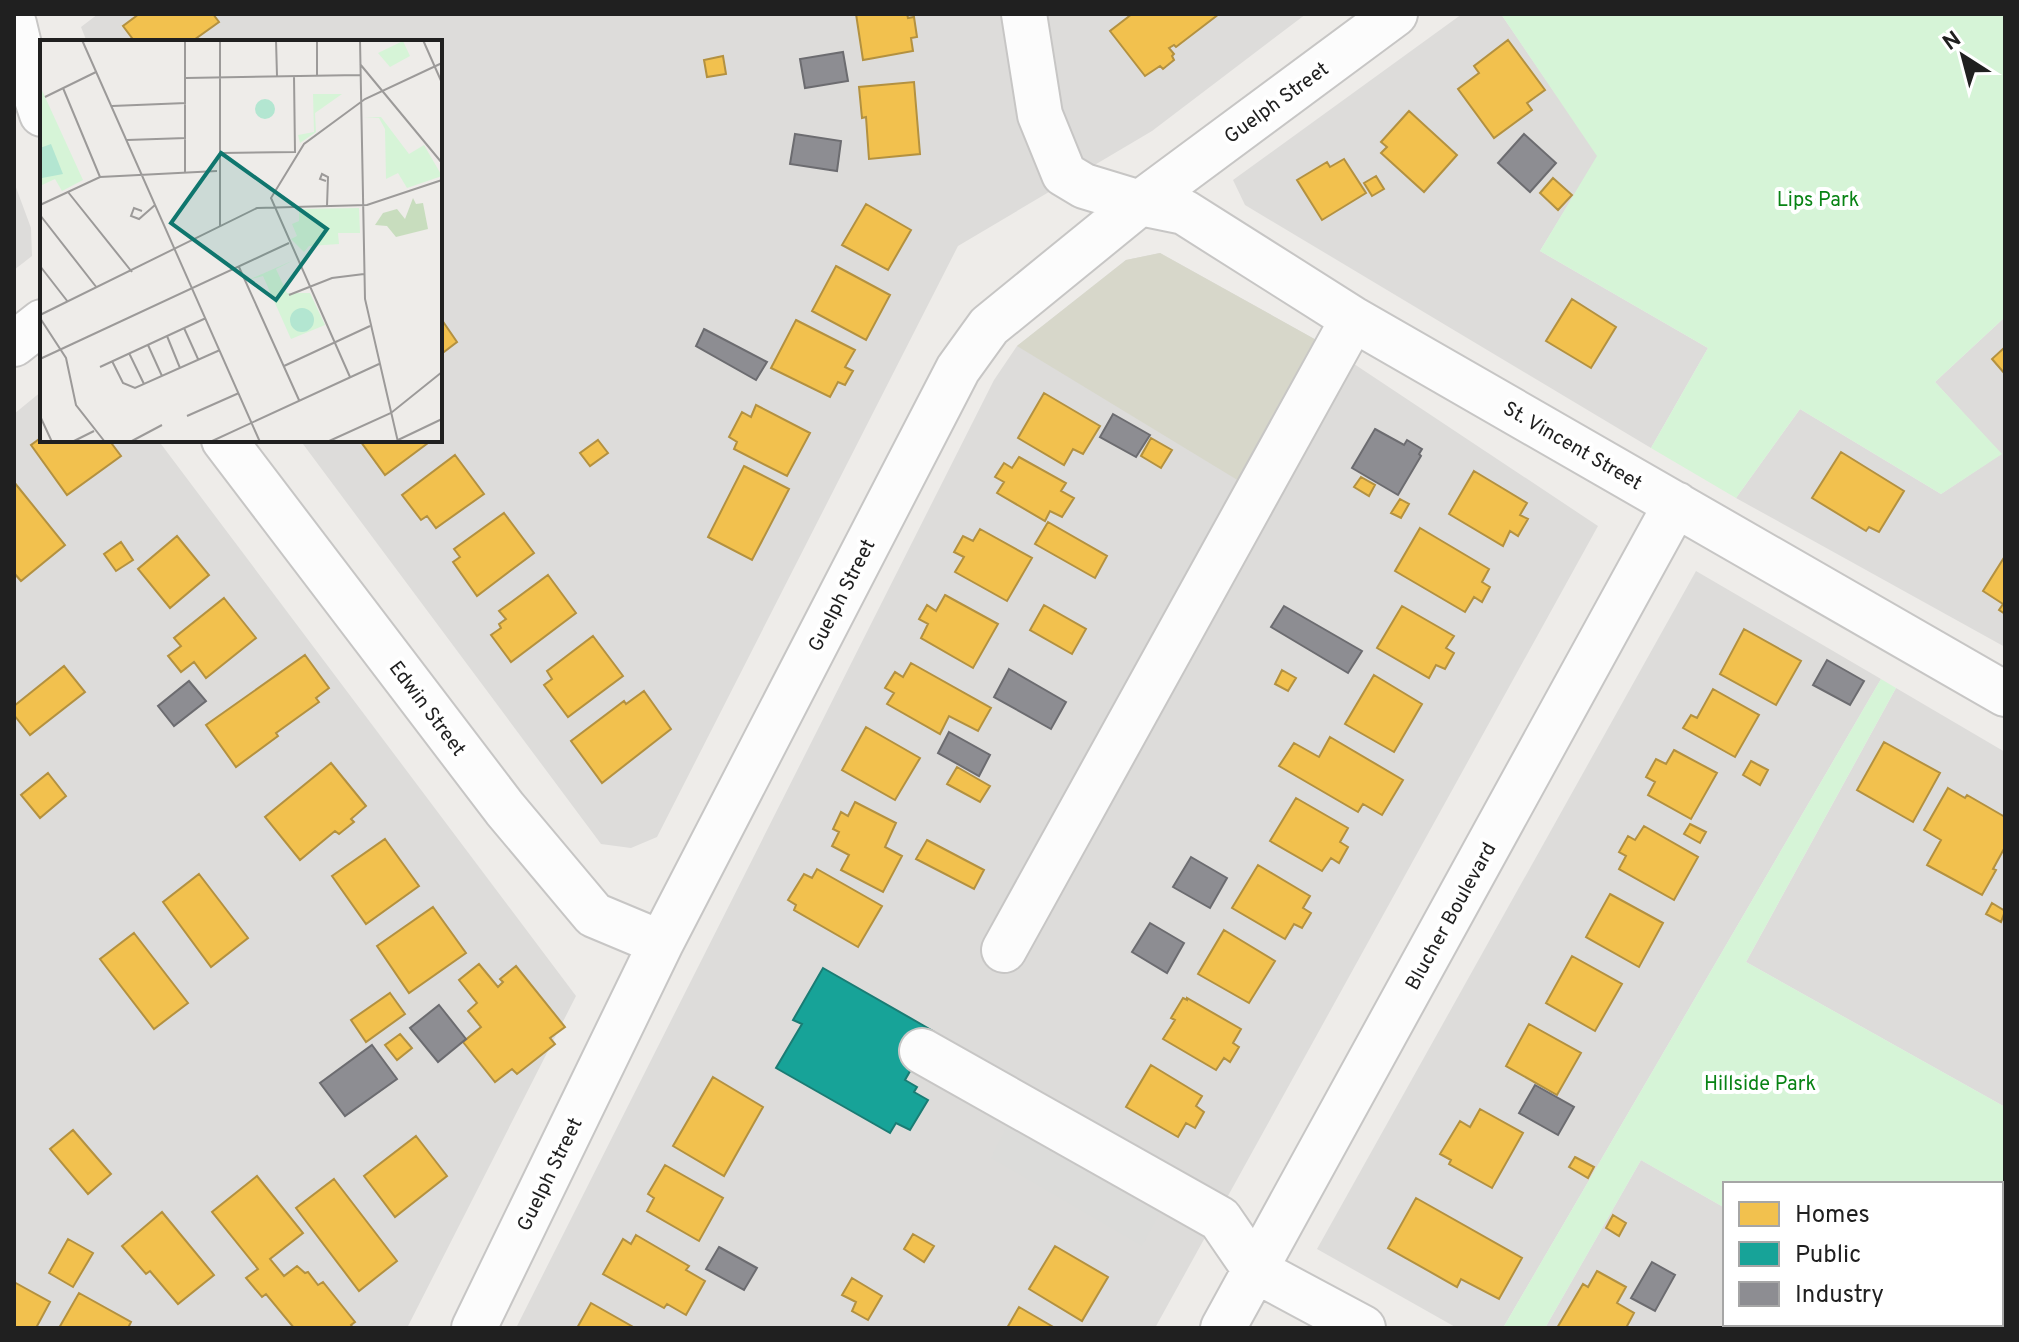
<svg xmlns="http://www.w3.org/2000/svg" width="2019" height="1342" font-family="Overpass,sans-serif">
<rect width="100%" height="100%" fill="#eeece9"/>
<!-- residential -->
<path fill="#dddcda" d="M98,14h1208l-154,117 -194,115 -301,591 -26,11 -30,-4 -301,-404h140v-398h-353l-6,-15z
M1462,14h39l97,142 -58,95 168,97 -57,100 -406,-243 -12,-25z
M14,182l17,46 1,28 -18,14z
M1160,253l167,93 271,180 -443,802h-639l478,-948 23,-34 109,-86z
M2005,317v330l-269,-149 64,-89 141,85 60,-40 -66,-72z
M42,391v49h116l418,556 -169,332h-393v-914z
M1696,571l185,108 -378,649h-46l-140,-79z
M1896,688l109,64v355l-259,-145z
M1641,1160l84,48v116h205l7,4h-392z"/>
<!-- religious -->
<path fill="#dcdcda" d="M930,1075l250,101 -38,70 -151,-88 16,-33z"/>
<!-- construction -->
<path fill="#d7d7ca" d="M1160,253l167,93 -83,138 -227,-138 109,-86z"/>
<!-- park -->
<path fill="#d6f4d7" d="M1501,14h504v303l-70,65 67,72 -61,40 -141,-85 -64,89 -85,-50 57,-100 -168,-97 57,-95z
M1881,679l15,9 -150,274 259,145v221h-68l-7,-4h71v-140h-276v24l-84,-48 -96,168h-42z"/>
<!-- homes -->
<path fill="#f2c14e" stroke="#b39140" stroke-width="2" d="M139,14h74l6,8 -28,20h-56l-12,-16z
M856,14h51l1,4 6,-1 3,20 -6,1 2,13 -50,9z
M1132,14h87l-43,33 -2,-2 -5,3 5,6 -2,2 2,4 -11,9 -3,-3 -15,10 -35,-45z
M1508,40l37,50 -18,13 5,7 -38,28 -36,-49 21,-16 -5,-7z
M723,56l3,18 -19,3 -3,-17z
M914,82l6,72 -51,5 -3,-42 -4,1 -3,-31z
M1409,111l48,44 -33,37 -43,-39 6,-6 -6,-5z
M1344,159l22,34 -44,27 -25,-40 30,-18 3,5z
M1376,176l8,13 -12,7 -8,-13z
M1553,178l19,17 -14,15 -18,-17z
M866,204l45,26 -23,40 -46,-25z
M836,266l54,29 -24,45 -54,-29z
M1572,299l44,28 -25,41 -45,-27z
M796,320l59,30 -10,17 8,4 -8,14 -7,-3 -8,15 -59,-29z
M444,323l13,19 -17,13v-29z
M2005,347v27l-13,-15z
M1044,393l56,33 -17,28 -10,-5 -9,16 -46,-27z
M756,405l54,28 -23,43 -53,-27 3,-7 -8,-5 13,-25 9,5z
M42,437v3h67l12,16 -54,39 -36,-50z
M1151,438l21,12 -11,18 -20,-12z
M365,440h67l-47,35 -24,-33z
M598,440l10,13 -18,13 -10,-13z
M1841,452l63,39 -25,41 -10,-5 -3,4 -54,-33z
M455,455l29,39 -48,34 -9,-12 -6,4 -19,-25z
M1019,457l47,26 -5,8 13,7 -12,19 -12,-6 -5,10 -48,-28 7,-11 -9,-5 9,-14 8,5z
M744,466l45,23 -37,71 -44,-23z
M1474,471l53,32 -7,12 8,4 -10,17 -8,-5 -7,15 -54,-32z
M1361,477l14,8 -6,11 -15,-9z
M14,482l51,63 -44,36 -7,-8z
M1400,499l9,5 -8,14 -10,-5z
M504,513l30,40 -57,43 -24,-34 7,-5 -6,-8z
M1048,522l59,34 -12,22 -60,-34z
M1420,528l69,41 -7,13 8,5 -8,15 -8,-5 -9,15 -70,-41z
M980,529l52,29 -25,43 -52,-29 9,-15 -10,-5 9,-16 10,5z
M177,536l32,39 -39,33 -32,-39z
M121,542l12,18 -17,11 -12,-17z
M2005,556v58l-6,-4 4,-6 -20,-13z
M548,575l28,38 -65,49 -20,-27 10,-7 -2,-4 7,-5 -7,-8z
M945,595l53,29 -25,44 -52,-30 7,-14 -9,-5 8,-14 9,6z
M224,598l32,40 -50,40 -12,-16 -13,10 -13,-16 13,-10 -7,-8z
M1044,605l42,24 -14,25 -42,-24z
M1402,606l52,30 -8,12 8,5 -9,16 -9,-4 -7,13 -52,-30z
M1744,629l57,32 -25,44 -56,-31z
M593,636l30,40 -55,41 -24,-32 8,-6 -5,-8z
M305,655l24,33 -13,10 3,4 -43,31 2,3 -42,31 -30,-42z
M911,663l80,45 -13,23 -29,-15 -9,18 -53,-30 7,-11 -9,-5 10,-16 8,5z
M64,666l21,26 -55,43 -16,-20v-9z
M1282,670l14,8 -8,13 -13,-7z
M1374,675l48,29 -28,48 -49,-28z
M1713,689l46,26 -24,42 -52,-29 8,-13 6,3z
M644,691l27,38 -69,54 -31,-42 53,-40 2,3z
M866,727l54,31 -25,42 -53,-30z
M1330,737l73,43 -21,35 -19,-11 -5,8 -79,-46 15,-23 25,14z
M1884,742l56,31 -27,49 -56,-32z
M1674,750l43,23 -26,46 -43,-24 7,-13 -9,-5 10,-18 10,5z
M1751,761l17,9 -8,15 -17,-10z
M331,763l35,43 -15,13 3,3 -15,12 -4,-3 -35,29 -35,-43z
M957,767l33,19 -10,16 -33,-18z
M48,773l18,23 -26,22 -19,-23z
M1948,788l17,10 2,-3 38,22v30l-12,22 3,1 -14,25 -55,-30 14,-25 -17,-10z
M1296,798l52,30 -8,14 8,5 -9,16 -8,-5 -9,13 -52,-30z
M855,802l41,21 -11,24 17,9 -19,36 -42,-22 8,-15 -17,-9 7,-14 -6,-3 8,-17 7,4z
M1690,824l16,8 -6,11 -16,-9z
M1644,826l54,31 -24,43 -55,-31 7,-13 -7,-4 9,-16 7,4z
M385,839l34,47 -53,38 -34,-48z
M927,840l57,30 -10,19 -58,-30z
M1258,865l52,31 -7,12 8,5 -9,15 -8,-4 -9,15 -53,-31z
M817,869l65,37 -24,41 -64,-37 2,-5 -8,-5 16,-26 8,4z
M199,874l49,64 -37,29 -48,-65z
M1610,894l53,29 -24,44 -53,-30z
M1992,903l13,8 -4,11 -15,-8z
M433,907l33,46 -57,40 -32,-47z
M1224,930l51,31 -26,42 -51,-29z
M134,933l54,70 -34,26 -54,-70z
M1572,956l50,28 -27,47 -49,-28z
M479,964l19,23 5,-5 -3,-3 16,-13 49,61 -15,11 5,6 -38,30 -5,-5 -17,13 -32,-40 18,-15 -13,-16 9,-8 -18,-23z
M390,993l15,21 -39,28 -15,-22z
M1183,998l4,2v-2l54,31 -8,14 6,4 -9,15 -6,-4 -8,12 -53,-31 12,-19 -4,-2z
M1529,1024l52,29 -24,42 -51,-29z
M400,1034l12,14 -15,12 -12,-15z
M1151,1065l51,31 -6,10 8,6 -9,16 -9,-5 -8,14 -52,-30z
M713,1077l50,30 -39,69 -51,-30z
M1480,1109l43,24 -31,55 -43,-24 2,-4 -11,-6 20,-33 10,6z
M73,1130l38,44 -23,20 -38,-45z
M416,1136l31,40 -52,41 -31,-41z
M1575,1157l19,10 -6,11 -19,-11z
M665,1165l58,33 -24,43 -52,-30 7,-13 -6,-4z
M257,1176l46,57 -33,26 14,17 13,-10 8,7 3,-1 10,13 5,-3 32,40 -4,3 2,3h-59l-28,-34 -4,3 -16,-19 12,-9 -46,-57z
M334,1179l63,82 -38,30 -63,-83z
M1416,1198l106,60 -23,41 -38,-20 -4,8 -69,-39z
M162,1212l52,63 -36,29 -28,-33 -4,3 -24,-28z
M1613,1215l13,8 -7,13 -13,-8z
M913,1234l21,12 -10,16 -20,-13z
M636,1235l53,31 -3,4 19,11 -19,34 -19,-11 -3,4 -61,-34 20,-35 8,5z
M68,1239l25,14 -20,34 -24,-14z
M1055,1246l53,31 -26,44 -53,-32z
M1597,1271l29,16 -9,16 17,10 -8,15h-69l26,-44 5,3z
M852,1278l30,18 -14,24 -16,-9 4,-9 -14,-7z
M14,1282l36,20 -14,26h-22z
M79,1293l52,29 -3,6h-69z
M591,1303l44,25h-58z
M1019,1307l36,21h-48z"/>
<!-- public -->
<path fill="#17a398" stroke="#1a7c74" stroke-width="2" d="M823,968l110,63 -28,49 12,7 -3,5 14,8 -18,30 -14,-7 -6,10 -114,-65 26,-44 -9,-4z"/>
<!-- industry -->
<path fill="#8d8d92" stroke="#6c6c70" stroke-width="2" d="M843,52l5,29 -43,7 -5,-29z
M795,134l46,7 -4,30 -47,-7z
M1524,134l32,29 -26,29 -32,-29z
M704,329l63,33 -11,18 -60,-34z
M1113,414l37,21 -14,22 -36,-20z
M1375,429l29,16 3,-5 15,9 -3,5 2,2 -23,39 -46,-27z
M1284,606l78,45 -14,22 -77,-46z
M1827,660l37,21 -14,24 -37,-20z
M1009,669l57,33 -15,27 -57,-32z
M189,681l17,20 -32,25 -16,-20z
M949,732l41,23 -11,21 -41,-23z
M1191,857l36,21 -17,30 -37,-21z
M1150,923l34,20 -17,30 -35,-21z
M439,1005l27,34 -28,23 -28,-34z
M372,1045l25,34 -52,37 -25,-33z
M1535,1085l39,22 -16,28 -39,-22z
M719,1247l38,21 -13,22 -38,-21z
M1652,1262l23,13 -20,36 -24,-13z"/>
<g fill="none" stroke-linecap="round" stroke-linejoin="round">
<defs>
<path id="minor" d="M1024,14l16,101 24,59 20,12 56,17 44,9 169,107 652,375
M14,24l6,25 22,65
M14,344l28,-22
M224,440l281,369 89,106 67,28
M1004,950l349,-631
M922,1051l298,168 35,51 108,58
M474,1328l187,-385 297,-574 31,-43 151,-123 255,-189
M1223,1328l453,-824"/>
</defs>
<!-- minor casing -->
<use href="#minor" stroke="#c7c6c5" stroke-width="48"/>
<!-- minor -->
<use href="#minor" stroke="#fcfcfc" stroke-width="44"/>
</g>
<g text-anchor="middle" stroke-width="8" stroke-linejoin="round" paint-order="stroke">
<!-- street labels -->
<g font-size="20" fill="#202020" stroke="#fff">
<text transform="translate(1276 102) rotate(-36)" y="7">Guelph Street</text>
<text transform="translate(1573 445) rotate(30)" y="7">St. Vincent Street</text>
<text transform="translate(841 595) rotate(-63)" y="7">Guelph Street</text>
<text transform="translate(428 708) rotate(53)" y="7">Edwin Street</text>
<text transform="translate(1450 916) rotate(-61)" y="7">Blucher Boulevard</text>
<text transform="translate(549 1174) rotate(-64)" y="7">Guelph Street</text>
</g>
<!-- park labels -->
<g font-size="20" fill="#088314" stroke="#fff">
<text x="1818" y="206">Lips Park</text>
<text x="1760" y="1090">Hillside Park</text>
</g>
</g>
<!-- overview -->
<g transform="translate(40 40)">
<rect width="402" height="402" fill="#eeece9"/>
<path d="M373,158l3,6 7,-1 5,26 -32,8 -9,-11 -12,-1 8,-12 14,-4 8,10z" fill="#c8ddbe"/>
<path d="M363,1l7,15 -20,11 -12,-14zM0,46l43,94 -21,11 -7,-12 -15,7zM273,54h29l-27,19 1,19 -16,11 -2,-8 16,-3zM324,77h17l28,37 15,-9 18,31 -35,12 -9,-15 -12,6 -1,-50 -6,-11zM259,169l60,-1 1,25h-22l1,11 -30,2 -5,6 -13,-13 6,-3 -5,-12 7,-3zM254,220l-18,9 11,24h23l15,32 -34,14 -28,-63 -15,4z" fill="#d6f4d7"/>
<path d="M215 69a10 10 0 1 1 20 0a10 10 0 1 1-20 0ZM11,104l12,30 -21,4 -2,-30zM250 280a12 12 0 1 1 24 0a12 12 0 1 1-24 0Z" fill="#b3e6d1"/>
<path fill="none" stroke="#9c9a99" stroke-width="2" d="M42,0l178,402M180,0v187M236,0l1,36M277,0v36M320,0l5,259 33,143M383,0l19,43M320,24l82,99M146,38l174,-3M23,48l37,89M5,57l51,-25M72,66l74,-3M87,100l59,-2M182,113l73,-1 -1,-76M145,133v-133M286,141l-6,-2 2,-5 6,3 -1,29M28,152l64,80M0,165l60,-28 117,-6M102,171l-8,-3 -3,8 8,3 16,-14M0,175l57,73M0,226l28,36M199,227l60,133M249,255l43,-17 32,-4M0,275l217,-107 110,-3 75,-25M0,278l26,40 10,47 29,37M144,288l14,31M127,296l13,32M108,305l14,31M89,313l15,31M0,319l249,-116M72,321l11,22 12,5 85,-38M244,326l86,-40M60,327l106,-49M310,337l-79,-179 33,-54 61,-45 77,-36M0,376l12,26M147,376l52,-23M358,400l44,-21M32,402l22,-11M90,402l32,-17M170,402l169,-78M287,402l64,-29 51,-41"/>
<path fill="#0f766e" fill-opacity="0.15" stroke="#0f766e" stroke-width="4" d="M181,113l106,76 -51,71 -105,-77z"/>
<rect width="402" height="402" fill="none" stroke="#202020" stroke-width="4"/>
</g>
<!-- border -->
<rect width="2019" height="1342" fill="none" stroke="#202020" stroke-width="32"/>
<!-- legend -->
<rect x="1723" y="1182" width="280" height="144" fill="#ffffff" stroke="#a6a6a6" stroke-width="2"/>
<rect x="1739" y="1202" width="40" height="24" fill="#f2c14e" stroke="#a6a6a6" stroke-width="2"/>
<text x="1795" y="1222" font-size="24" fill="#202020">Homes</text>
<rect x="1739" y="1242" width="40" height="24" fill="#17a398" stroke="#a6a6a6" stroke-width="2"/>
<text x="1795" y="1262" font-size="24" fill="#202020">Public</text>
<rect x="1739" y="1282" width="40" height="24" fill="#8d8d92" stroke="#a6a6a6" stroke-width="2"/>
<text x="1795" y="1302" font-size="24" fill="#202020">Industry</text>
<!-- north arrow -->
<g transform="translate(1963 56) rotate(324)" stroke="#ffffff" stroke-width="6" paint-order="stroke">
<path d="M0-6L14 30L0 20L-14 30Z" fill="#202020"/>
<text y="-12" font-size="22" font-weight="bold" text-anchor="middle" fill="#202020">N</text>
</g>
</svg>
